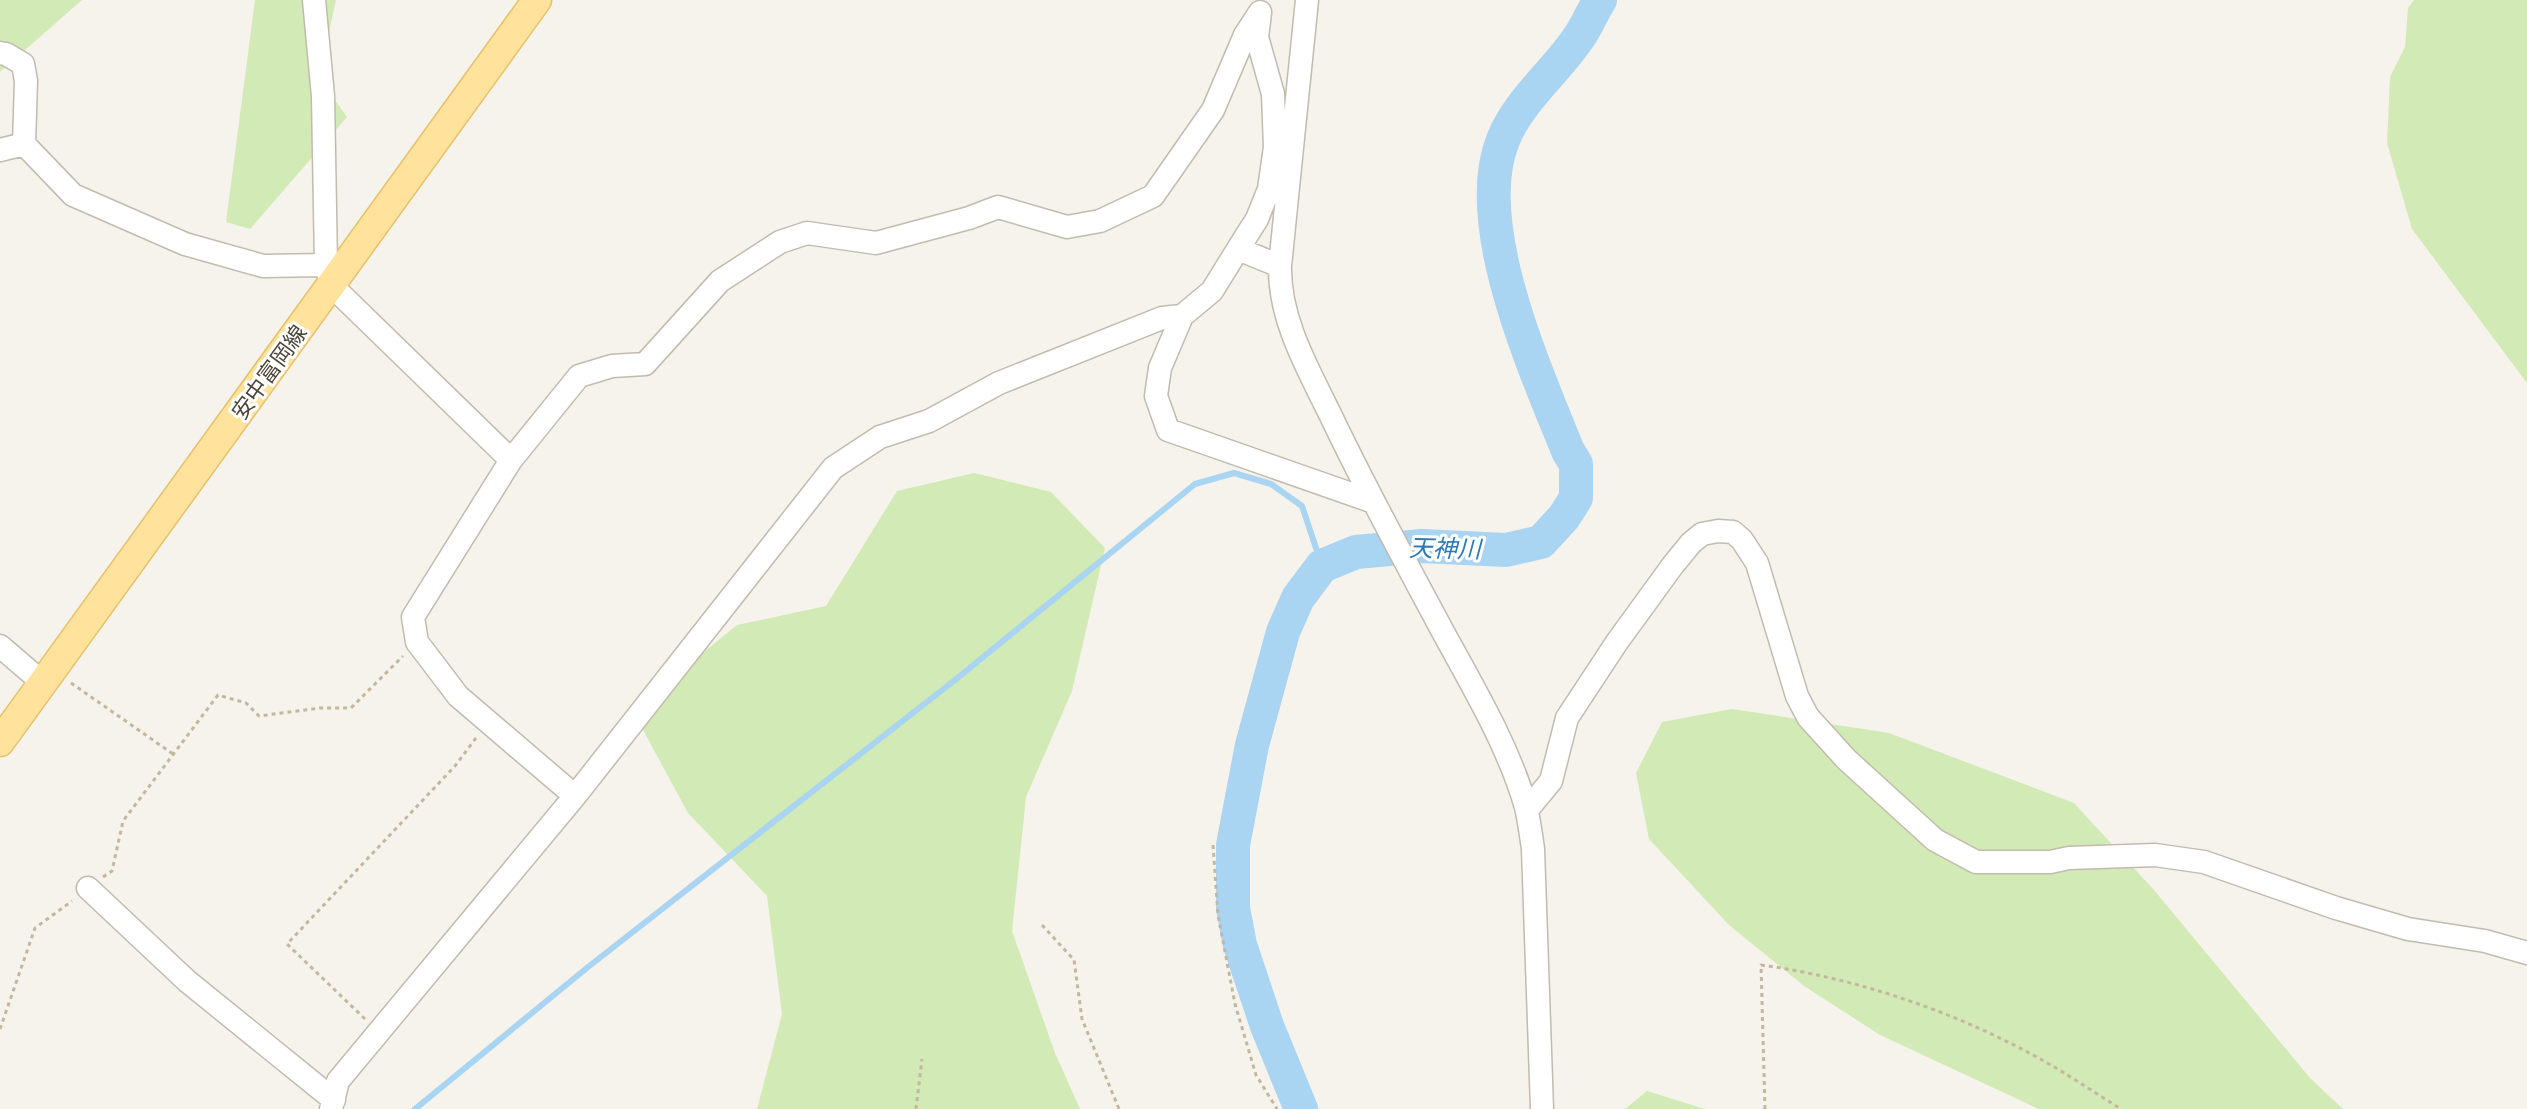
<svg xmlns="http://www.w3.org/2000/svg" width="2527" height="1109" font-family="Arial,'Noto Sans JP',sans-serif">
<rect width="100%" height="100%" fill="#f6f3ec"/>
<!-- green -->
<path fill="#d2eab5" d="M0,0h82l-82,72z
M255,0h81l-17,78 28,39 -97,112 -24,-7z
M2414,0h113v383l-115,-154 -25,-86 3,-66 15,-30 3,-39z
M974,473l77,19 54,56 -33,143 -46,106 -14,134 43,122 25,56h-323l25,-95 -15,-118 -79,-83 -46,-85 19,-41 76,-62 89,-19 71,-115z
M1732,709l157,24 185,70 80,87 156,188 33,31h-304l-159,-74 -76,-49 -75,-61 -80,-86 -13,-66 26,-51z
M1647,1091l58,18h-80z"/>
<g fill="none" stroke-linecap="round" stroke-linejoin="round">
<!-- stream -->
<path stroke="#a9d4f2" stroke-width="6" d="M415,1109l173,-142 367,-287 240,-196 39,-11 37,11 31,22 20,60"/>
<!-- river -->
<path stroke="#a9d4f2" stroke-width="34" d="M1301,1109l-34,-83 -27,-81 -7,-37v-63l19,-100 31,-113 15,-34 24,-32 34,-14 66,-6 84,4 35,-8 23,-25 12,-19v-34l-8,-13c-32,-80 -99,-227 -65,-311 15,-39 53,-68 76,-103 8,-11 13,-25 21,-37"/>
<defs>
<path id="minor" d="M314,0l9,96 3,169 6,21 179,174 -98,157 4,25 41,54 117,100
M1307,0l-27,266c-1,53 27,101 50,148 35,74 74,145 112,216 31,57 66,115 84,177 3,13 5,28 7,42l9,260
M0,53l6,1 17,10 3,17 -2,63 49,51 112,49 78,22 63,-1
M0,150l24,-6
M1238,249l19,-30 12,-30 6,-42 -2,-53 -16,-57 3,-24
M1280,266l-42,-17 -26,42 -30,25 -22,52 -4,28 12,34 203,71
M511,460l68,-84 33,-10 33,-2 75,-83 60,-39 27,-9 69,10 93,-25 29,-11 69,20 33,-6 53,-25 60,-86 32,-75 15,-23
M0,646l42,36
M1527,810l24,-29 16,-63 50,-76 56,-77 18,-22 11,-9 16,-3 15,1 9,8 15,23 40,133 11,21 38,42 89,81 41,22h74l19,-4 86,-3 49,7 132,46 72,21 77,12 42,12
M88,888l99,93 147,119
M331,1109l7,-28 237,-285 258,-328 47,-31 49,-16 70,-38 163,-65 20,-2"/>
<path id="major" d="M0,742l537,-742"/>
</defs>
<!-- minor casing -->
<use href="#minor" stroke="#c2bbae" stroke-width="25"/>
<!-- major casing -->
<use href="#major" stroke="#e6c16a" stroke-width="31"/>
<!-- path -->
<path stroke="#c4b79f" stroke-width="3" stroke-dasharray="4 4" stroke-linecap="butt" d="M71,683l102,71
M1213,845l5,70 17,89 21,71 21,34
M103,877l9,-6 11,-50 95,-126 28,8 13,13 61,-8h31l52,-52
M1042,925l32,35 8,59 37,90
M365,1019l-78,-75 168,-178 21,-28
M0,1029l35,-101 37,-27
M916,1109l6,-50
M1765,1109l-4,-144c94,13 189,45 272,90 30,16 59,36 88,54"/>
<!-- minor -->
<use href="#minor" stroke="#fff" stroke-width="22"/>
<!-- major -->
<use href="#major" stroke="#ffe39c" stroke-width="28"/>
</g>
<g text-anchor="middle" stroke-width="6" stroke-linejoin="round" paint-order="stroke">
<!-- street labels -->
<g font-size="22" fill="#4b4439" stroke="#fff">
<text transform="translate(269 372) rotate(-54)" y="8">安中富岡線</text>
</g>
<!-- water labels -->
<g font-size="24" font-style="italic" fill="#2e7ab2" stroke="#fff">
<text transform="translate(1445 549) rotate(1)" y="8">天神川</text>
</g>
</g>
</svg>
